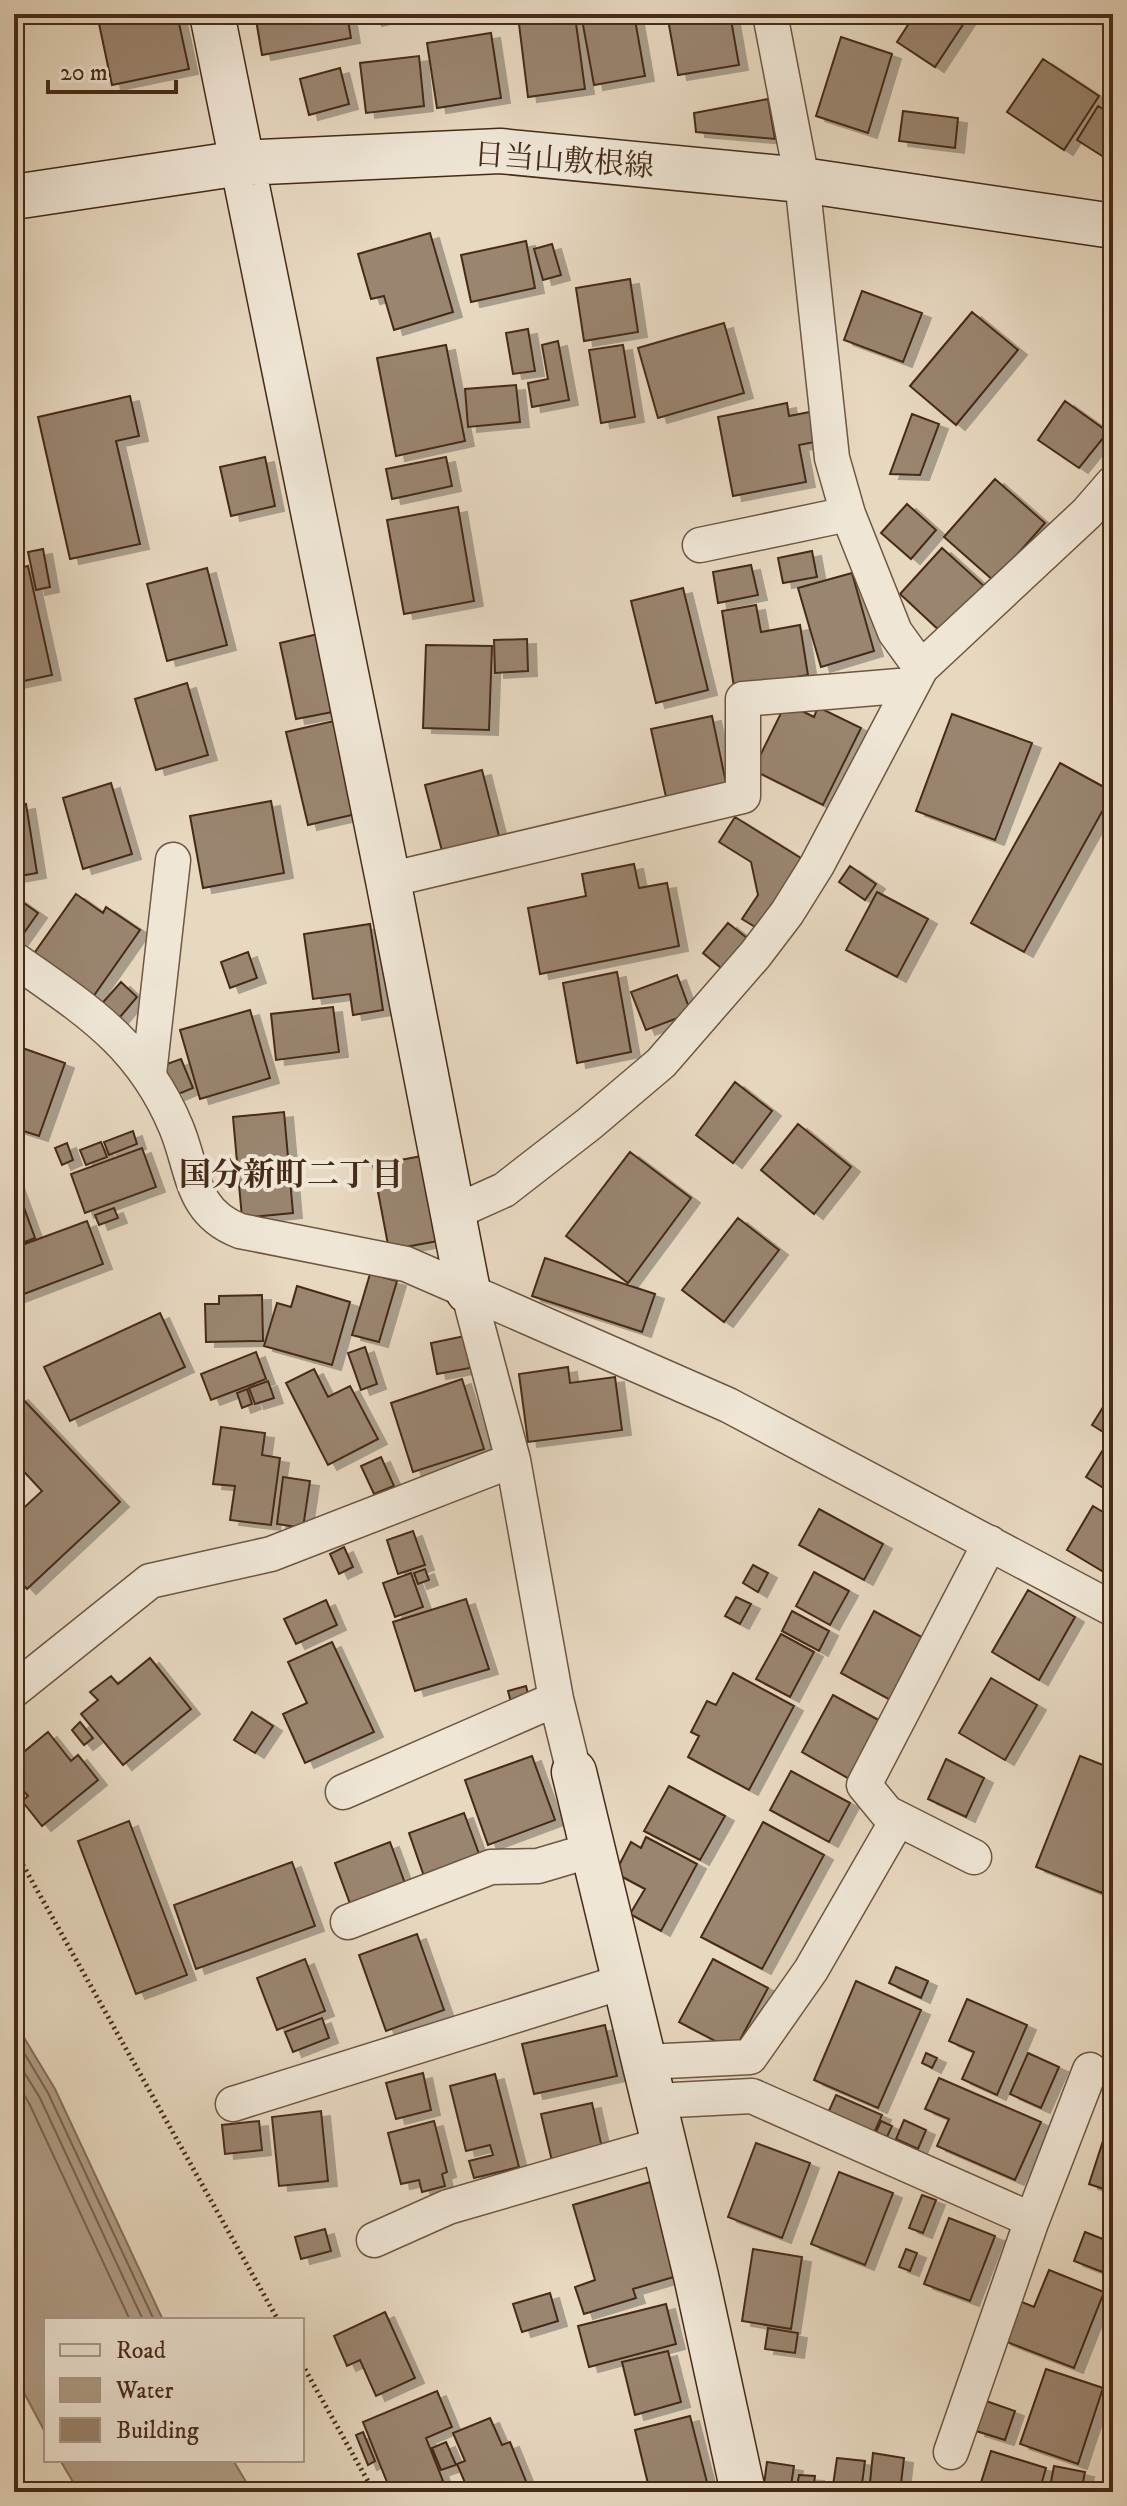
<svg xmlns="http://www.w3.org/2000/svg" width="1127" height="2506" font-family="'IM FELL DW Pica','Noto Serif JP',serif">
<defs>
<filter id="shadow"><feDropShadow dx="9" dy="5" stdDeviation="0" flood-color="#0004"/></filter>
</defs>
<rect width="100%" height="100%" fill="#e7d8c0"/>
<filter id="stains"><feTurbulence type="fractalNoise" baseFrequency=".0025" numOctaves="4"/><feColorMatrix values="0 0 0 0 .2 0 0 0 0 .09 0 0 0 0 .02 0 0 0 .5 -.17"/></filter>
<radialGradient id="worn" r=".72"><stop offset=".6" stop-color="#630" stop-opacity="0"/><stop offset="1" stop-color="#630" stop-opacity=".3"/></radialGradient>
<!-- water -->
<path fill="#b09d87" stroke="#866f5a" stroke-width="2" d="M14,2021l41,68 108,231h-117v114l-32,-60z
M60,2460h173l19,32h-173z"/>
<g fill="none" stroke-linecap="round" stroke-linejoin="round">
<!-- shore -->
<path stroke="#7b644f" stroke-width="2" d="M14,2036l34,57 106,227
M14,2056l26,42 103,222
M14,2079l15,24 101,217"/>
</g>
<!-- building -->
<path fill="#9a856f" stroke="#462b17" stroke-width="2" filter="url(#shadow)" d="M121,14h56l12,55 -77,16 -14,-66z
M255,14h92l4,24 -89,17z
M371,14h32l-30,7z
M581,14h53l11,62 -51,9z
M667,14h63l9,51 -61,10z
M915,14h55l-35,53 -38,-25z
M575,16l10,73 -57,8 -9,-73z
M491,33l10,65 -64,10 -10,-65z
M841,37l51,17 -24,79 -52,-17z
M419,56l5,50 -58,7 -6,-50z
M1043,59l56,37 -35,54 -57,-38z
M340,68l9,36 -40,11 -9,-36z
M768,99l7,40 -79,-7 -2,-19z
M1098,106l15,9v42l-3,4 -33,-21z
M903,111l55,7 -3,30 -56,-7z
M430,233l23,79 -59,18 -10,-34 -13,3 -13,-45z
M526,241l9,47 -64,14 -10,-47z
M552,244l9,31 -18,5 -9,-31z
M630,279l8,53 -54,9 -8,-53z
M862,291l60,22 -19,49 -59,-22z
M972,312l46,38 -62,75 -46,-39z
M724,323l20,70 -86,25 -20,-70z
M528,329l7,42 -22,3 -7,-41z
M558,341l11,59 -37,7 -4,-24 20,-4 -6,-34z
M446,345l19,96 -69,15 -19,-98z
M623,345l12,72 -34,6 -12,-73z
M516,385l4,37 -52,5 -3,-38z
M130,396l9,40 -23,5 24,103 -70,15 -32,-142z
M1065,401l43,31 -29,36 -41,-28z
M787,403l2,13 26,-5 5,30 -21,4 7,37 -73,14 -15,-79z
M912,414l27,10 -19,51 -30,-1z
M265,457l10,49 -44,10 -11,-49z
M446,457l6,29 -60,13 -6,-30z
M995,479l50,44 -51,58 -50,-44z
M907,504l29,26 -25,29 -30,-26z
M458,507l16,94 -70,13 -17,-94z
M942,548l43,39 -43,46 -42,-39z
M43,549l7,38 -14,3 -8,-38z
M812,551l5,26 -34,6 -5,-25z
M751,565l7,30 -40,8 -5,-31z
M28,566l24,109 -38,8v-114z
M207,568l20,77 -60,16 -20,-77z
M852,573l22,78 -53,16 -23,-79z
M683,588l25,102 -52,13 -25,-102z
M756,605l5,27 39,-7 8,50 -74,12 -12,-76z
M322,633l16,78 -42,8 -16,-76z
M527,639l1,32 -33,2 -1,-33z
M426,645l66,1 -3,84 -66,-2z
M187,683l21,72 -52,15 -21,-71z
M786,703l28,14 4,-10 43,21 -38,77 -70,-35z
M952,714l80,29 -37,97 -79,-29z
M712,716l14,67 -60,14 -15,-68z
M334,721l22,93 -48,11 -22,-93z
M1060,763l53,29 -89,160 -53,-29z
M482,770l17,66 -57,15 -17,-66z
M111,783l21,71 -49,15 -20,-71z
M271,801l13,72 -81,15 -13,-72z
M26,804l11,69 -23,4v-71z
M735,817l69,43 -44,70 -18,-11 16,-24 -7,-33 -32,-20z
M634,864l5,24 28,-5 12,63 -139,28 -12,-66 58,-12 -4,-22z
M850,866l26,18 -11,16 -26,-18z
M877,892l51,27 -31,58 -51,-27z
M76,894l27,19 3,-6 34,23 -52,74 -60,-42z
M14,896l24,17 -19,27 -5,-3z
M728,923l24,19 -26,30 -23,-19z
M370,924l13,86 -30,5 -3,-21 -37,5 -9,-65z
M248,952l9,26 -27,10 -9,-26z
M617,972l14,80 -54,11 -14,-80z
M677,975l14,38 -45,17 -15,-38z
M121,982l16,15 -22,26 -17,-15z
M333,1007l6,45 -63,8 -5,-46z
M250,1010l20,68 -70,21 -20,-69z
M14,1045l51,18 -26,73 -25,-8z
M181,1059l12,29 -17,7 -12,-30z
M735,1082l37,29 -39,52 -37,-28z
M284,1112l9,101 -51,5 -9,-101z
M798,1124l53,43 -37,47 -53,-44z
M133,1131l4,13 -28,11 -5,-13z
M101,1142l6,15 -21,8 -6,-15z
M67,1143l6,17 -11,5 -7,-17z
M142,1148l14,39 -71,26 -14,-39z
M630,1152l61,46 -63,85 -62,-47z
M422,1156l16,85 -49,9 -16,-85z
M15,1183l20,55 -21,8v-63z
M114,1208l4,10 -19,7 -4,-10z
M738,1218l41,32 -55,72 -42,-32z
M87,1221l16,43 -87,33 -2,-49z
M545,1258l110,36 -13,38 -110,-36z
M370,1274l27,7 -18,61 -27,-7z
M297,1286l53,16 -18,63 -68,-19 13,-43 14,4z
M262,1295l1,46 -57,1 -1,-38h14v-8z
M160,1313l25,54 -115,54 -26,-54z
M465,1336l5,32 -33,6 -6,-31z
M365,1347l12,37 -16,6 -13,-37z
M256,1352l10,27 -55,21 -10,-26z
M568,1367l2,16 45,-6 7,53 -94,12 -9,-68z
M314,1369l14,28 22,-11 28,53 -50,26 -42,-82z
M462,1379l22,70 -71,23 -22,-69z
M268,1381l6,17 -19,6 -6,-16z
M247,1389l5,15 -10,4 -5,-15z
M19,1395l101,107 -93,87 -13,-14v-58l28,-26 -28,-30v-62z
M1108,1399l5,3v92l-27,-17 25,-40 -19,-12z
M221,1427l44,6 -3,22 18,3 -9,67 -41,-5 5,-34 -22,-2z
M381,1457l13,29 -20,8 -13,-28z
M283,1477l27,4 -7,47 -26,-4z
M1093,1506l20,12 -1,59 -45,-27z
M819,1509l64,35 -19,36 -65,-35z
M413,1531l12,34 -27,9 -11,-34z
M344,1547l9,20 -14,7 -9,-20z
M753,1565l15,8 -10,19 -15,-9z
M425,1569l4,11 -11,4 -4,-11z
M814,1572l35,19 -19,34 -34,-19z
M411,1573l12,34 -28,10 -12,-34z
M1028,1590l47,27 -36,63 -47,-28z
M736,1597l15,7 -11,20 -15,-8z
M466,1599l23,70 -74,22 -22,-69z
M326,1600l11,25 -41,19 -12,-25z
M792,1611l37,20 -10,20 -37,-20z
M874,1611l53,29 -33,62 -53,-29z
M781,1634l33,18 -24,45 -34,-18z
M332,1642l42,90 -69,31 -22,-49 24,-11 -19,-41z
M150,1658l41,51 -68,56 -42,-51 17,-14 -8,-8 21,-16 7,8z
M733,1673l61,33 -45,84 -61,-33 11,-21 -8,-4 16,-31 9,4z
M991,1678l46,27 -32,55 -46,-27z
M526,1686l3,11 -18,5 -3,-11z
M833,1695l51,28 -31,58 -51,-29z
M252,1712l21,14 -18,27 -21,-13z
M80,1722l13,16 -9,7 -12,-15z
M48,1732l23,29 7,-6 20,25 -56,46 -20,-25 6,-5 -14,-16v-20z
M532,1756l23,64 -67,25 -23,-65z
M1080,1756l33,13v97l-11,27 -66,-26z
M946,1759l38,19 -18,39 -38,-18z
M791,1771l59,32 -21,39 -59,-32z
M669,1786l56,30 -25,44 -56,-29z
M464,1813l18,49 -56,20 -17,-49z
M129,1821l58,154 -51,19 -58,-153z
M763,1822l61,33 -62,114 -61,-32z
M646,1837l51,27 -36,67 -31,-17 15,-25 -30,-16 16,-31 10,6z
M390,1842l17,47 -55,20 -17,-46z
M292,1862l23,64 -119,43 -22,-64z
M417,1934l27,76 -58,21 -27,-76z
M305,1959l20,52 -48,19 -20,-52z
M713,1959l55,29 -34,63 -55,-29z
M896,1967l32,14 -7,17 -32,-15z
M856,1981l65,29 -43,98 -64,-28z
M967,1999l60,26 -30,70 -35,-16 12,-27 -25,-11z
M322,2018l7,20 -36,14 -8,-20z
M605,2025l12,51 -83,18 -12,-50z
M926,2053l11,5 -5,10 -10,-5z
M1028,2053l31,14 -18,41 -31,-14z
M423,2073l8,37 -35,9 -10,-36z
M495,2074l24,93 -45,11 -5,-17 24,-6 -3,-10 -24,6 -16,-65z
M939,2078l102,44 -26,58 -78,-34 12,-27 -24,-10z
M836,2095l46,20 -8,18 -46,-20z
M592,2103l10,45 -50,13 -11,-47z
M1113,2110v82l-24,-8z
M321,2111l7,70 -49,5 -7,-69z
M904,2120l22,10 -8,19 -22,-10z
M259,2121l3,29 -37,4 -3,-29z
M434,2121l13,51 -5,2 3,12 -23,6 -3,-12 -18,4 -13,-51z
M881,2121l11,5 -5,11 -11,-5z
M756,2143l54,20 -28,75 -54,-21z
M839,2172l54,21 -28,72 -54,-21z
M650,2182l27,94 -44,13 3,9 -52,16 -9,-27 20,-7 -22,-75z
M922,2195l14,5 -13,33 -14,-5z
M949,2218l46,18 -25,65 -46,-17z
M325,2229l6,22 -30,8 -6,-22z
M1085,2232l28,11v10l-8,20 -31,-12z
M753,2249l49,8 -11,72 -49,-8z
M906,2249l11,4 -7,18 -11,-4z
M1049,2270l55,22 -30,76 -72,-28 15,-40 17,7z
M550,2293l8,28 -36,11 -9,-28z
M666,2304l10,40 -87,23 -11,-41z
M385,2312l30,66 -39,18 -16,-36 -13,6 -13,-30z
M768,2328l30,5 -3,20 -30,-4z
M668,2351l13,51 -46,13 -13,-53z
M1046,2369l57,19 -25,76 -58,-20z
M437,2391l15,36 -26,11 17,43 -26,11h-26l-28,-70z
M986,2401l29,10 -10,29 -29,-9z
M690,2416l18,70 -22,6h-36l-15,-62z
M490,2418l12,27 8,-3 20,49 -61,1 -12,-28 8,-3 -12,-28z
M363,2432l12,29 -7,4 -12,-30z
M446,2442l10,23 -15,5 -9,-22z
M991,2451l55,17 -7,24h-61z
M873,2453l31,5 -4,34h-31z
M837,2458l28,3 -4,31h-29z
M767,2462l27,4 -4,26h-27z
M1054,2466l31,6 -4,20h-32z
M799,2475l16,1 -2,16h-17z
M929,2483l31,5 -1,4h-32z"/>
<g fill="none" stroke-linecap="round" stroke-linejoin="round">
<defs>
<path id="street" d="M770,14l32,166 30,278 16,56 47,118 26,36
M700,545l148,-31
M388,880l355,-84v-97l168,-14
M14,959c72,51 127,84 162,168 18,43 14,85 64,104l166,33 62,27 260,114 385,204
M149,1074l24,-214
M455,1212l49,-22 85,-66 72,-61 94,-108 32,-42 30,-48 104,-197 166,-155 26,-30
M468,1291l45,169 43,239 18,73
M14,1690l136,-109 121,-27 242,-94
M343,1792l213,-93
M974,1857l-87,-44 -23,-28 126,-242
M348,1922l143,-55 47,-1 54,-16
M644,2062l106,-5 61,-87 87,-151
M654,2101l98,-5 280,124 58,-150
M233,2104l392,-123
M374,2240l74,-33 216,-63
M951,2452l81,-232"/>
<path id="secondary" d="M212,14l176,866 80,411
M14,197l227,-34 259,-12 302,29 311,46
M574,1772l122,504 47,216"/>
</defs>
<!-- street casing -->
<use href="#street" stroke="#6e5641" stroke-width="37"/>
<!-- secondary casing -->
<use href="#secondary" stroke="#462b17" stroke-width="47"/>
<!-- path -->
<path stroke="#462b17" stroke-width="5" stroke-dasharray="2 4" stroke-linecap="butt" d="M14,1849l264,471
M302,2364l72,128"/>
<!-- street -->
<use href="#street" stroke="#efe6d6" stroke-width="34"/>
<!-- secondary -->
<use href="#secondary" stroke="#efe6d6" stroke-width="44"/>
</g>
<g text-anchor="middle" stroke-width="8" stroke-linejoin="round" paint-order="stroke">
<!-- street labels -->
<g font-size="30" fill="#462b17" stroke="#efe6d6">
<text transform="translate(564 160) rotate(4)" y="10">日当山敷根線</text>
</g>
<!-- neighbourhood labels -->
<g font-size="32" font-weight="bold" fill="#462b17" stroke="#efe6d6">
<text x="291" y="1185">国分新町二丁目</text>
</g>
</g>
<!-- margin -->
<rect width="1127" height="2506" fill="none" stroke="#e7d8c0" stroke-width="48"/>
<rect x="16" y="16" width="1095" height="2474" fill="none" stroke="#462b17" stroke-width="4"/>
<rect x="24" y="24" width="1079" height="2458" fill="none" stroke="#462b17" stroke-width="2"/>
<!-- legend -->
<rect x="44" y="2318" width="260" height="144" fill="#efe6d6" stroke="#ab9b8a" stroke-width="2"/>
<rect x="60" y="2344" width="40" height="12" fill="#efe6d6" stroke="#ab9b8a" stroke-width="2"/>
<text x="116" y="2358" font-size="24" fill="#462b17">Road</text>
<rect x="60" y="2378" width="40" height="24" fill="#b09d87" stroke="#ab9b8a" stroke-width="2"/>
<text x="116" y="2398" font-size="24" fill="#462b17">Water</text>
<rect x="60" y="2418" width="40" height="24" fill="#9a856f" stroke="#ab9b8a" stroke-width="2"/>
<text x="116" y="2438" font-size="24" fill="#462b17">Building</text>
<!-- scale -->
<path d="M48 80v12h128v-12" fill="none" stroke="#462b17" stroke-width="4"/>
<text x="60" y="80" font-size="24" fill="#462b17" stroke="#efe6d6" stroke-width="6" paint-order="stroke">20 m</text>
<rect width="100%" height="100%" filter="url(#stains)"/>
<rect width="100%" height="100%" fill="url(#worn)"/>
</svg>
